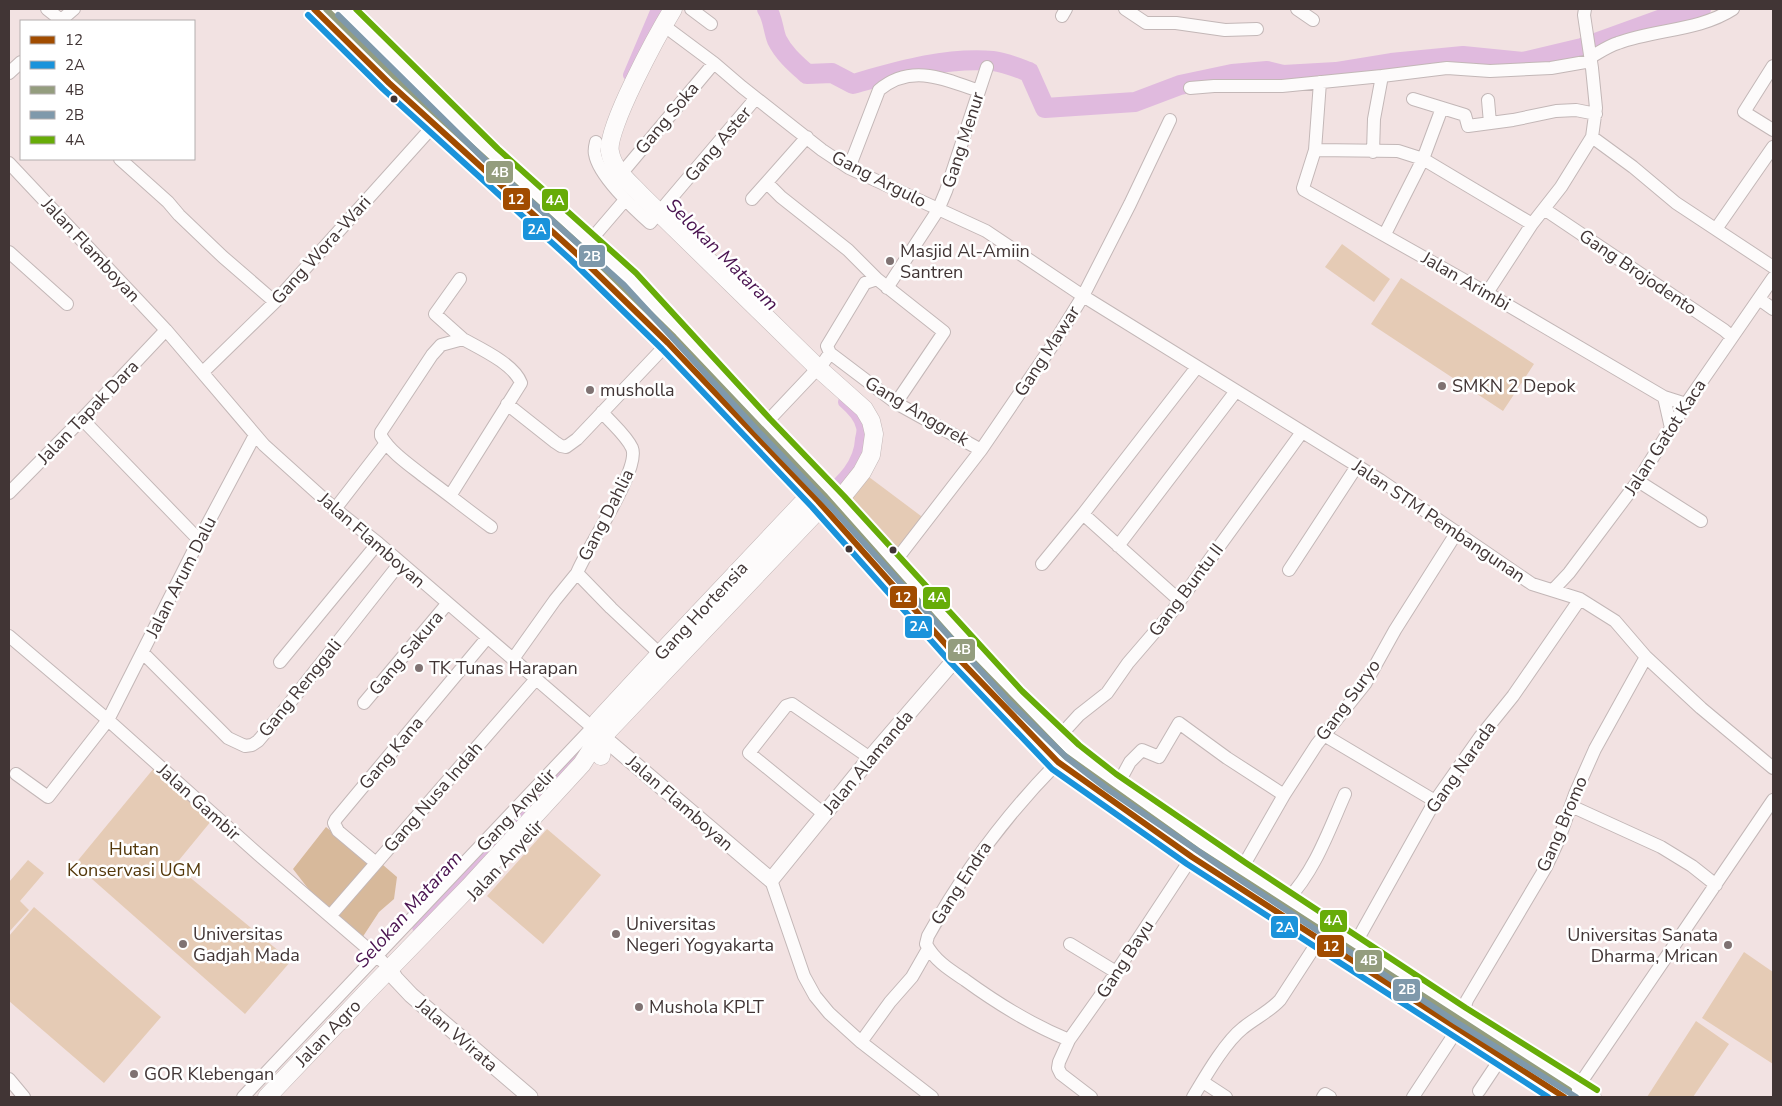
<svg xmlns="http://www.w3.org/2000/svg" width="1782" height="1106" font-family="'Nunito Sans',sans-serif">
<rect width="100%" height="100%" fill="#f2e2e2"/>
<!-- green -->
<path fill="#e5cbb5" d="M1342,244l48,35 -16,23 -49,-35z
M1401,278l133,86 -31,47 -132,-87z
M861,471l64,48 -27,35 -60,-61z
M154,768l58,52 -37,45 116,96 -46,53 -170,-150z
M547,829l54,46 -58,69 -56,-48z
M28,860l16,13 -24,28 9,9 -20,22v-50z
M34,907l127,110 -57,66 -95,-82v-65z
M1744,952l29,20v92l-71,-46z
M1696,1021l33,23 -36,53h-46z"/>
<!-- forest -->
<path fill="#d7b99b" d="M326,827l44,36 -43,50 -34,-44z
M383,865l14,12 -3,22 -15,13 -17,26 -24,-23z"/>
<g fill="none" stroke-linecap="round" stroke-linejoin="round">
<!-- canal -->
<path stroke="#e0bade" stroke-width="12" d="M629,75l28,-66
M824,496c18,-15 36,-32 37,-57 1,-4 2,-9 1,-12 -2,-10 -11,-19 -18,-25
M418,927l160,-176"/>
<!-- river -->
<path stroke="#e0bade" stroke-width="20" d="M767,9c6,9 6,21 10,31 7,14 19,24 30,34l25,-1 21,11c46,-13 92,-27 140,-23 11,1 25,7 36,11l16,36 90,-6 45,-17 52,-11 35,-3 16,4 53,-3 55,-9 72,-7 60,6 59,-14 83,-30h22l14,-9"/>
<defs>
<path id="minor" d="M47,9l14,11
M691,9l20,15
M1125,9l21,14h30l49,7 32,-1
M1297,9l16,11
M1585,9l-1,6 8,53 4,40 -4,29 41,30 43,36 97,64
M1062,16l4,-7
M60,21l14,-12
M663,25l51,38 28,24 80,63 27,18 137,63 97,65 297,184 152,104 48,15 35,22 31,36 55,51 72,60
M1591,57c9,-5 17,-11 27,-14 38,-14 81,-12 115,-34
M1773,66l-29,46 29,18
M9,73l12,-11
M1382,76l65,-8 43,3 61,-3 40,-7
M1320,82l-5,68 -12,38 1,2 183,103 177,104 22,7
M1190,88l24,-2h68l100,-10 -8,43 -1,33
M1413,99l52,16 3,11 45,-6 43,-9 20,-1 20,4
M1488,100l2,23
M596,142c-1,4 -2,9 -1,12 3,21 39,55 55,69l106,-125
M1315,150l83,1 25,8 109,65
M120,159l48,43 11,13 44,42 52,45
M9,163l157,167 98,115 71,64 43,34 222,191
M849,168l30,-78c32,-27 66,-11 100,1
M621,174l93,-111
M767,183l14,14 67,53 29,29 67,53 -48,71
M752,199l55,-62
M1544,209l180,121 8,7
M1716,229l57,-82
M1385,234l38,-75 19,-51
M589,242l36,-42
M9,252l58,52
M460,279l-25,35 28,25
M887,288l51,-78 8,-19 41,-124
M1487,293l45,-69 29,-37 31,-50
M1759,299l14,10
M830,353l66,50 85,47
M819,369l11,-16 -3,-7 38,-63 12,-4
M203,372l72,-70 160,-178
M1664,397l7,31
M507,404l48,38 6,4 5,1 11,-8 91,-96
M602,412c9,11 24,23 30,36 9,21 -46,101 -55,125l34,35 49,46
M82,419l117,121
M764,425l54,-57
M1638,481l63,40
M9,493l73,-74 84,-89
M450,496l71,-113c-7,-19 -40,-34 -58,-44l-22,6 -9,10 -51,77v4c10,17 30,30 45,42 22,16 43,33 65,49
M335,509l51,-66
M1083,514l96,86
M1118,546l118,-155
M893,564l88,-114 73,-107 29,-47 47,-92 40,-84
M1042,564l41,-50 114,-147
M1289,570l68,-104
M1553,590l16,-17 69,-92 48,-77 87,-126
M9,636l99,84 151,135 123,106
M143,653l85,85 17,8 7,-1 6,-4 23,-27 119,-151
M513,659l42,-59 22,-27
M280,662l98,-119
M364,703l83,-99
M1324,735l111,66
M1059,737l20,-22 28,-22 21,-30 43,-50 131,-181
M1058,762c-53,54 -94,109 -130,174l-2,8c9,17 24,26 39,36 33,24 67,45 104,60
M16,774l32,23 60,-77 91,-180 56,-105
M1117,786l13,-24 12,-12 17,7 20,-34 48,35 57,37
M1571,806l90,41 31,19 24,19
M824,814l-75,-61 37,-47 6,-2 78,54
M376,863l-38,-32 -4,-8 2,-4 151,-181
M1241,870l43,-75 33,-51 48,-60 30,-54 62,-98
M771,880l33,96 11,20 14,17 32,29 71,55
M1287,900c28,-29 42,-70 58,-106
M331,915l205,-236
M1070,944l46,28
M1355,944l80,-143 45,-64 33,-41 67,-97
M861,1042l29,-40 22,-25 16,-28
M9,1079l15,18
M1203,1082l23,15
M1479,1091l22,-33
M243,1097l349,-369
M1091,1097l-30,-23 -3,-6 1,-6 10,-22 34,-48 89,-135
M1193,1097c12,-20 32,-55 50,-69 12,-10 26,-16 37,-28l39,-60
M1323,1097l2,-3 5,3
M1413,1097l44,-67 10,-30 79,-133 13,-28 16,-45 20,-45 51,-92
M1571,1097l202,-297"/>
<path id="tertiary" d="M604,738l167,142 99,-122 87,-101
M390,969l5,9 16,17 119,102"/>
<path id="secondary" d="M314,9l75,74 123,113 66,59 90,88 150,158 139,156 101,105 134,95 127,83 245,157
M344,9l148,146 138,124 134,146 74,77 178,195 57,55 38,29 130,89 220,145 131,82
M673,9c-14,23 -68,121 -63,143 3,18 19,30 31,43l177,173 46,41 7,12 3,13 -3,21 -9,17 -24,30
M601,756l3,-18 2,-5 216,-227
M267,1097l98,-103 104,-107 113,-123 9,-14 3,-21 4,-8 62,-67 151,-160"/>
</defs>
<!-- minor casing -->
<use href="#minor" stroke="#c3b7b7" stroke-width="14"/>
<!-- tertiary casing -->
<use href="#tertiary" stroke="#c3b7b7" stroke-width="17"/>
<!-- secondary casing -->
<use href="#secondary" stroke="#c3b7b7" stroke-width="19"/>
<!-- minor -->
<use href="#minor" stroke="#fdfbfb" stroke-width="12"/>
<!-- tertiary -->
<use href="#tertiary" stroke="#fdfbfb" stroke-width="15"/>
<!-- secondary -->
<use href="#secondary" stroke="#fdfbfb" stroke-width="18"/>
<defs>
<path id="bus-1" d="M314,9l75,74 189,172 90,88 150,158 139,156 101,105 134,95 372,240"/>
<path id="bus-2" d="M308,15l75,74 189,172 90,88 150,158 139,156 101,106 135,95 361,233"/>
<path id="bus-3" d="M326,9l69,68 189,172 90,88 150,158 139,156 101,104 133,95 372,240"/>
<path id="bus-4" d="M338,15l148,146 138,124 134,146 74,77 178,195 57,55 39,30 130,89 220,145 120,75"/>
<path id="bus-5" d="M356,9l142,140 138,124 134,146 74,77 178,195 57,54 37,29 130,89 220,145 131,82"/>
</defs>
<!-- bus-1 casing -->
<use href="#bus-1" stroke="#fff" stroke-width="10"/>
<!-- bus-2 casing -->
<use href="#bus-2" stroke="#fff" stroke-width="10"/>
<!-- bus-3 casing -->
<use href="#bus-3" stroke="#fff" stroke-width="10"/>
<!-- bus-4 casing -->
<use href="#bus-4" stroke="#fff" stroke-width="10"/>
<!-- bus-5 casing -->
<use href="#bus-5" stroke="#fff" stroke-width="10"/>
<!-- bus-1 -->
<use href="#bus-1" stroke="#a14c00" stroke-width="6"/>
<!-- bus-2 -->
<use href="#bus-2" stroke="#1a93db" stroke-width="6"/>
<!-- bus-3 -->
<use href="#bus-3" stroke="#949d7e" stroke-width="6"/>
<!-- bus-4 -->
<use href="#bus-4" stroke="#7f99ab" stroke-width="6"/>
<!-- bus-5 -->
<use href="#bus-5" stroke="#67ac08" stroke-width="6"/>
</g>
<!-- markers -->
<g fill="#413535" stroke="#fff" stroke-width="2">
<circle cx="394" cy="99" r="4.5"/>
<circle cx="849" cy="549" r="4.5"/>
<circle cx="893" cy="550" r="4.5"/>
</g>
<g fill="#7f7272" stroke="#fff" stroke-width="2">
<circle cx="890" cy="261" r="5"/>
<circle cx="1442" cy="386" r="5"/>
<circle cx="590" cy="390" r="5"/>
<circle cx="419" cy="668" r="5"/>
<circle cx="616" cy="934" r="5"/>
<circle cx="183" cy="944" r="5"/>
<circle cx="1728" cy="945" r="5"/>
<circle cx="639" cy="1007" r="5"/>
<circle cx="134" cy="1074" r="5"/>
</g>
<g text-anchor="middle" stroke-width="5" stroke-linejoin="round" paint-order="stroke">
<!-- street labels -->
<g font-size="18" fill="#413535" stroke="#fff">
<text transform="translate(667 118) rotate(-50)" y="6">Gang Soka</text>
<text transform="translate(963 140) rotate(-72)" y="6">Gang Menur</text>
<text transform="translate(718 144) rotate(-50)" y="6">Gang Aster</text>
<text transform="translate(879 179) rotate(27)" y="6">Gang Argulo</text>
<text transform="translate(91 250) rotate(47)" y="6">Jalan Flamboyan</text>
<text transform="translate(321 250) rotate(-48)" y="6">Gang Wora-Wari</text>
<text transform="translate(1638 272) rotate(34)" y="6">Gang Brojodento</text>
<text transform="translate(1466 281) rotate(30)" y="6">Jalan Arimbi</text>
<text transform="translate(1047 351) rotate(-57)" y="6">Gang Mawar</text>
<text transform="translate(917 411) rotate(31)" y="6">Gang Anggrek</text>
<text transform="translate(88 412) rotate(-46)" y="6">Jalan Tapak Dara</text>
<text transform="translate(1665 437) rotate(-57)" y="6">Jalan Gatot Kaca</text>
<text transform="translate(606 515) rotate(-63)" y="6">Gang Dahlia</text>
<text transform="translate(1439 521) rotate(34)" y="6">Jalan STM Pembangunan</text>
<text transform="translate(372 540) rotate(41)" y="6">Jalan Flamboyan</text>
<text transform="translate(181 577) rotate(-63)" y="6">Jalan Arum Dalu</text>
<text transform="translate(1186 590) rotate(-53)" y="6">Gang Buntu II</text>
<text transform="translate(701 611) rotate(-47)" y="6">Gang Hortensia</text>
<text transform="translate(406 653) rotate(-50)" y="6">Gang Sakura</text>
<text transform="translate(300 688) rotate(-51)" y="6">Gang Renggali</text>
<text transform="translate(1348 700) rotate(-54)" y="6">Gang Suryo</text>
<text transform="translate(391 753) rotate(-50)" y="6">Gang Kana</text>
<text transform="translate(868 762) rotate(-50)" y="6">Jalan Alamanda</text>
<text transform="translate(1461 767) rotate(-55)" y="6">Gang Narada</text>
<text transform="translate(433 797) rotate(-49)" y="6">Gang Nusa Indah</text>
<text transform="translate(199 802) rotate(42)" y="6">Jalan Gambir</text>
<text transform="translate(680 803) rotate(41)" y="6">Jalan Flamboyan</text>
<text transform="translate(516 810) rotate(-47)" y="6">Gang Anyelir</text>
<text transform="translate(1562 824) rotate(-67)" y="6">Gang Bromo</text>
<text transform="translate(505 860) rotate(-47)" y="6">Jalan Anyelir</text>
<text transform="translate(961 883) rotate(-57)" y="6">Gang Endra</text>
<text transform="translate(1125 959) rotate(-57)" y="6">Gang Bayu</text>
<text transform="translate(328 1033) rotate(-46)" y="6">Jalan Agro</text>
<text transform="translate(457 1035) rotate(41)" y="6">Jalan Wirata</text>
</g>
<!-- poi labels -->
<g font-size="18" fill="#413535" stroke="#fff" text-anchor="start">
<text x="900" y="257">Masjid Al-Amiin<tspan x="900" dy="21">Santren</tspan></text>
<text x="1452" y="392">SMKN 2 Depok</text>
<text x="600" y="396">musholla</text>
<text x="429" y="674">TK Tunas Harapan</text>
<text x="626" y="930">Universitas<tspan x="626" dy="21">Negeri Yogyakarta</tspan></text>
<text x="193" y="940">Universitas<tspan x="193" dy="21">Gadjah Mada</tspan></text>
<text x="1718" y="941" text-anchor="end">Universitas Sanata<tspan x="1718" dy="21">Dharma, Mrican</tspan></text>
<text x="649" y="1013">Mushola KPLT</text>
<text x="144" y="1080">GOR Klebengan</text>
</g>
<!-- park labels -->
<g font-size="18" fill="#54380b" stroke="#fff">
<text x="134" y="855">Hutan<tspan x="134" dy="21">Konservasi UGM</tspan></text>
</g>
<!-- water labels -->
<g font-size="19" font-style="italic" fill="#49124f" stroke="#fff">
<text transform="translate(723 254) rotate(45)" y="7">Selokan Mataram</text>
<text transform="translate(408 909) rotate(-48)" y="7">Selokan Mataram</text>
</g>
</g>
<g stroke="#fff" stroke-width="2">
<rect x="485" y="160" width="29" height="24" rx="5" fill="#949d7e"/>
<rect x="502" y="187" width="29" height="24" rx="5" fill="#a14c00"/>
<rect x="541" y="188" width="28" height="24" rx="5" fill="#67ac08"/>
<rect x="522" y="217" width="29" height="24" rx="5" fill="#1a93db"/>
<rect x="578" y="244" width="28" height="24" rx="5" fill="#7f99ab"/>
<rect x="889" y="585" width="29" height="24" rx="5" fill="#a14c00"/>
<rect x="922" y="586" width="29" height="24" rx="5" fill="#67ac08"/>
<rect x="904" y="615" width="29" height="24" rx="5" fill="#1a93db"/>
<rect x="947" y="638" width="29" height="24" rx="5" fill="#949d7e"/>
<rect x="1319" y="909" width="29" height="24" rx="5" fill="#67ac08"/>
<rect x="1270" y="915" width="29" height="24" rx="5" fill="#1a93db"/>
<rect x="1316" y="934" width="29" height="24" rx="5" fill="#a14c00"/>
<rect x="1354" y="949" width="29" height="24" rx="5" fill="#949d7e"/>
<rect x="1392" y="978" width="29" height="24" rx="5" fill="#7f99ab"/>
</g>
<g font-size="14" text-anchor="middle" font-weight="bold" fill="#fff">
<text x="500" y="177">4B</text>
<text x="516" y="204">12</text>
<text x="555" y="205">4A</text>
<text x="537" y="234">2A</text>
<text x="592" y="261">2B</text>
<text x="903" y="602">12</text>
<text x="937" y="602">4A</text>
<text x="919" y="631">2A</text>
<text x="962" y="654">4B</text>
<text x="1333" y="925">4A</text>
<text x="1285" y="932">2A</text>
<text x="1331" y="951">12</text>
<text x="1369" y="965">4B</text>
<text x="1407" y="994">2B</text>
</g>
<!-- border -->
<rect width="1782" height="1106" fill="none" stroke="#413535" stroke-width="20"/>
<!-- legend -->
<rect x="20" y="20" width="175" height="140" fill="#ffffff" stroke="#b3aeae"/>
<rect x="30" y="36" width="25" height="8" fill="#a14c00" stroke="#b3aeae"/>
<text x="65" y="45" font-size="15" fill="#413535">12</text>
<rect x="30" y="61" width="25" height="8" fill="#1a93db" stroke="#b3aeae"/>
<text x="65" y="70" font-size="15" fill="#413535">2A</text>
<rect x="30" y="86" width="25" height="8" fill="#949d7e" stroke="#b3aeae"/>
<text x="65" y="95" font-size="15" fill="#413535">4B</text>
<rect x="30" y="111" width="25" height="8" fill="#7f99ab" stroke="#b3aeae"/>
<text x="65" y="120" font-size="15" fill="#413535">2B</text>
<rect x="30" y="136" width="25" height="8" fill="#67ac08" stroke="#b3aeae"/>
<text x="65" y="145" font-size="15" fill="#413535">4A</text>
</svg>
